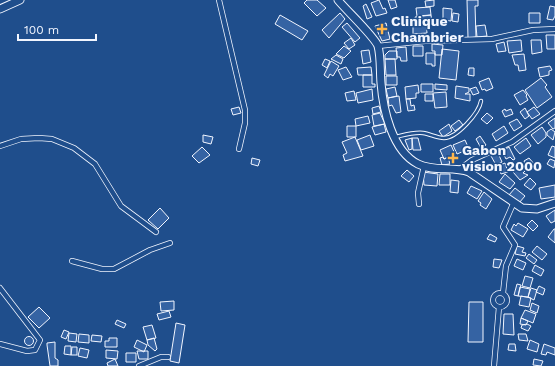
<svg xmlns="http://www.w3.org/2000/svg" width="555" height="366" font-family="'Work Sans',sans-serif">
<rect width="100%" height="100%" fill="#1f4e8c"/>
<!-- building -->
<path fill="#3563a3" stroke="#f2f6ff" d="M307,0h10l9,8 -9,8 -13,-13z
M379,0l4,9 2,-1 2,5 -11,3 -5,-13z
M388,0h7l2,7 -6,2z
M434,0v6l-8,1 -1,-6z
M467,0h11v6h-3l1,31 -8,1z
M366,4l6,13 -5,2 -4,-13z
M550,6l5,1v9l-2,4 -6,-1z
M430,7l1,8 -14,1 -1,-8z
M443,8l9,1 -1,12 -8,-1z
M340,13l5,6 -16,19 -7,-8z
M453,13l6,1 -1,8 -6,-1z
M529,13h11v10h-11z
M280,15l28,16 -6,9 -27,-16z
M431,15l1,7 -16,1 -1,-6z
M347,23l13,15 -5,4 -13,-15z
M386,23l4,16 -8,2 -7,-15z
M426,23l1,10 -14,1v-10z
M485,25l2,11 -10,1 -1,-11z
M546,35h9v14h-8z
M351,38l4,7 -6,4 -5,-6z
M521,40l1,11 -13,2 -2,-12z
M531,40h10l1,12 -10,2z
M504,42l2,9 -8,1 -2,-8z
M432,44l11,1 -1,10h-7v-4h-3z
M344,46l7,5 -7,7 -8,-4z
M413,46h10v10h-10z
M406,47l1,14h-6l-1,-4h-3l-1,-9z
M442,49l17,2 -3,29 -17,-2z
M369,50l2,12 -8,2 -2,-13z
M389,51h8v8h-12v-4z
M426,53h9v13h-3v-2h-6z
M524,54l2,16 -7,1 -1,-6h-3l-3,-10z
M336,55l7,4 -2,5 -10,-5z
M325,59l5,2 -3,7 -5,-3z
M385,59h10l1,16h-10z
M331,61l8,5 -6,10 -3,-2 -2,4 -4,-3z
M550,66l2,4 -3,1v4l-9,2 -2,-9z
M346,67l6,10 -9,3 -5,-10z
M371,67l1,8h-14l-1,-7z
M469,68h5v8l-6,-1z
M363,75h9v9h3v3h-12z
M386,76h11v9h-11z
M489,78l4,10 -7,3 -1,-2 -3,1 -3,-8z
M541,78l6,7 -2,2 7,10 -15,11 -12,-18z
M421,84h12v8h-12z
M435,84l12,1v5l-12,-1z
M418,85l1,8h-3v5l-10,1 -1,-12z
M456,86l13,2v4l-4,2h5v7l-15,-3z
M395,87l2,9 -9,2 -2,-9z
M476,87l3,6 -6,2 -3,-6z
M372,89l1,11 -15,3 -2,-10z
M523,90l4,5 -1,1 2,4 -8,5 -6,-10z
M354,91l2,9 -9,1 -2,-8z
M446,92l1,15 -12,1 -2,-15z
M425,94h8v7h-8z
M399,96l2,16 -5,1 -4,-8 -3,1 -1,-8z
M406,99h4l1,7 3,-1 1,5 -7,1z
M379,106l2,6 -8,2 -1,-6z
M239,107l2,6 -8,2 -2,-6z
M534,107l6,7 -8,5 -5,-7z
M525,108l4,8 -4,3 -5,-7z
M505,109l1,2 5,-2 2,5 -8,3 -3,-6z
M380,113l5,11 -11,2 -2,-11z
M487,113l6,5 -6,6 -6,-5z
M368,116l2,7 -14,3 -1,-7z
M555,118v10l-2,1 -5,-6z
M517,119l5,7 -8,5 -5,-8z
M459,120l4,5 -8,6 -4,-5z
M384,124l2,8 -11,3 -3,-8z
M449,124l3,7 -9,6 -4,-6z
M347,126h9v11h-9z
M504,126l4,7 -12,8 -4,-7z
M542,127l4,6v4l-8,7 -7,-9z
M551,129l4,3 -2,8 -6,-5v-3z
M203,135l10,2 -2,7 -8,-2z
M370,135l4,11 -13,4 -4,-10z
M480,136l6,9 -5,3 -5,-9z
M355,137l8,19 -18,5 -2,-6 4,-2 -5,-11z
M412,138h6l3,12h-8z
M412,138v11l-3,1 -4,-10z
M526,138l5,8 -11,8 -6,-7z
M465,140l4,9 -12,5 -4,-9z
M451,145l4,9 -11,5 -4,-9z
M552,146l3,1v11l-7,-3z
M202,147l8,8 -11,8 -7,-7z
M509,147l6,12 -2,1 -3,-3 -4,2 -4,-8z
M498,153l4,9 -6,3 -5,-9z
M443,157l1,2 4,-2 2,7 -8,1 -2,-7z
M252,158l8,2 -2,6 -7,-2z
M529,158l6,7 -7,4 -4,-8z
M550,159l5,2 -1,7 -7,-4z
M505,163l3,9 -7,2 -3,-8z
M522,165l4,5 -3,3 5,2 -8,5 -7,-8z
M407,170l7,6 -5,6 -8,-6z
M423,172l15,2 -1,12 -13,-1z
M440,174h10v11h-11z
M505,174l10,9 -5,6 -11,-7z
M530,178l6,6 -5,6 -7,-5z
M451,180l8,1 -1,12 -8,-1z
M555,185v12l-14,2 -2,-11z
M471,186l11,5 -5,8 -10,-6z
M515,188l10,8 -6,7 -10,-8z
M484,192l8,7 -6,10 -6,-4 1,-2 -3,-2z
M160,208l9,10 -11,11 -10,-9z
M555,210v11l-4,2 -5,-7z
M532,220l6,6 -5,5 -6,-6z
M518,223l10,6 -5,8 -12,-7 3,-6 2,2z
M554,229h1v14l-7,-6z
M490,234l7,4 -2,4 -8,-3z
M517,246l7,2 -2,4 4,1 -1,3 -10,-2z
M537,246l10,8 -5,6 -10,-8z
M529,254l8,6 -3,4 -8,-6z
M494,259l8,1 -3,8 -6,-1z
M517,259l9,4 -3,7 -9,-4z
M535,265l9,5 -3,6 -9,-5z
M525,276l8,2 -3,10 -8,-2z
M517,284l4,1 -3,11 -4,-1z
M539,286l6,3 -2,6 -7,-3z
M520,287l10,2 -2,8 -10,-1z
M531,288l6,2 -3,10 -6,-3z
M521,296l10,2 -2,9 -10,-2z
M174,301v9l-13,1 -1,-9z
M469,302h14v40h-15z
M532,303l7,3 -2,7 -7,-3z
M39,307l11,11 -11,10 -11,-11z
M525,310l11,4 -3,9 -12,-5z
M169,311l2,6 -12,3 -2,-6z
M504,314h9l1,21 -11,-1z
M521,318l7,3 -2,4 -6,-1z
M117,320l9,4 -2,4 -9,-4z
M176,323l9,2 -6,38 -9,-2z
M527,324l4,2 -3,5 -7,-3 1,-3z
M152,325l4,13 -9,2 -4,-13z
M64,330l5,2 -3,7 -5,-2z
M69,333l8,1 -1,8 -8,-1z
M79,334l10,1v8l-11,-1z
M518,334h8l2,7 -9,-1z
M92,335l10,1 -1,6 -10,-1z
M24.5 341a4.5 4.5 0 1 1 9 0a4.5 4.5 0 1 1-9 0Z
M109,338h8v9h-12v-6h4z
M154,338l3,11 -2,2 -7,-6 -1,-5z
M137,340l10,5 -3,7 -10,-5z
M530,340l9,4 -2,8 -10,-3z
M55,342v16l3,2v6h-8l-3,-21v-2z
M509,344h6l1,7 -8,-1z
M544,344l11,4v7l-8,-3 -1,3 -5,-1z
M65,346h6v9l-7,-1z
M72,347h5v8h-6z
M80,348l9,2 -2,8 -9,-2z
M106,350l12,1 -1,8 -11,-1z
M137,351h11v8h-9z
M126,353h10v9h-10z
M115,359l3,7h-10l-1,-3z
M534,359l9,2 -2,5 -8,-1z"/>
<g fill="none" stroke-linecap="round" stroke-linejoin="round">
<defs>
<path id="lane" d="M395,137c9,-2 19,-5 28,-4 7,1 14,5 21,5 13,0 35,-25 37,-37"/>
<path id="street" d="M219,0l26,110v13l-6,26
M378,46l47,-5 67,-2 41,-9 22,-1
M0,146l21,-7 18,-1 13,1 22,9 21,16 26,42 35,26
M460,169l12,-9 40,-18 43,-31
M419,204l-1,-11 6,-27
M72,261l30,8h12l36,-19 20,-7
M0,288l40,52 -5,10 -8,1 -27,-7
M493 300a7 7 0 1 1 14 0a7 7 0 1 1-14 0Z
M503,293l3,-27 9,-21 -12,-18 10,-23
M139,366l22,-9h7
M494,366l5,-59"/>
<path id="secondary" d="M338,0c8,10 36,36 40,46 3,11 2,26 3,37 2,26 11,68 37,81 16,8 35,2 51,8l53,36 15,1 18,-6
M0,9l20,-9"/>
</defs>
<!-- lane casing -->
<use href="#lane" stroke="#f2f6ff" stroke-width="4.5"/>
<!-- street casing -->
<use href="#street" stroke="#f2f6ff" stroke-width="6"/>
<!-- secondary casing -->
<use href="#secondary" stroke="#f2f6ff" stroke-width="9"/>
<!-- lane -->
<use href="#lane" stroke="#1f4e8c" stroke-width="2.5"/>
<!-- street -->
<use href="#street" stroke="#1f4e8c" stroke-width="4.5"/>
<!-- secondary -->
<use href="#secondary" stroke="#1f4e8c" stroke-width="7"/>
</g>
<!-- markers -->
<g fill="#ffb74d" stroke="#1f4e8c" stroke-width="1.5">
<path d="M380 23h4v4h4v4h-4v4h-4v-4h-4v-4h4z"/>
<path d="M451 152h4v4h4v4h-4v4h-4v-4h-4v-4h4z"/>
</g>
<g text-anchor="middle" stroke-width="3" stroke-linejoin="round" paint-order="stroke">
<!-- poi labels -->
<g font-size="14" font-weight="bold" fill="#f2f6ff" stroke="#1f4e8c" text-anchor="start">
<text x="391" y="26">Clinique<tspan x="391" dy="16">Chambrier</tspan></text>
<text x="462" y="155">Gabon<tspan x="462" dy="16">vision 2000</tspan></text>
</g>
</g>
<!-- scale -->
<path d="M18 34v6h78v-6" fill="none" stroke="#f2f6ff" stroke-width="2"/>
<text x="24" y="34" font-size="12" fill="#f2f6ff" stroke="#1f4e8c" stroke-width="3" paint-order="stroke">100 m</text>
</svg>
